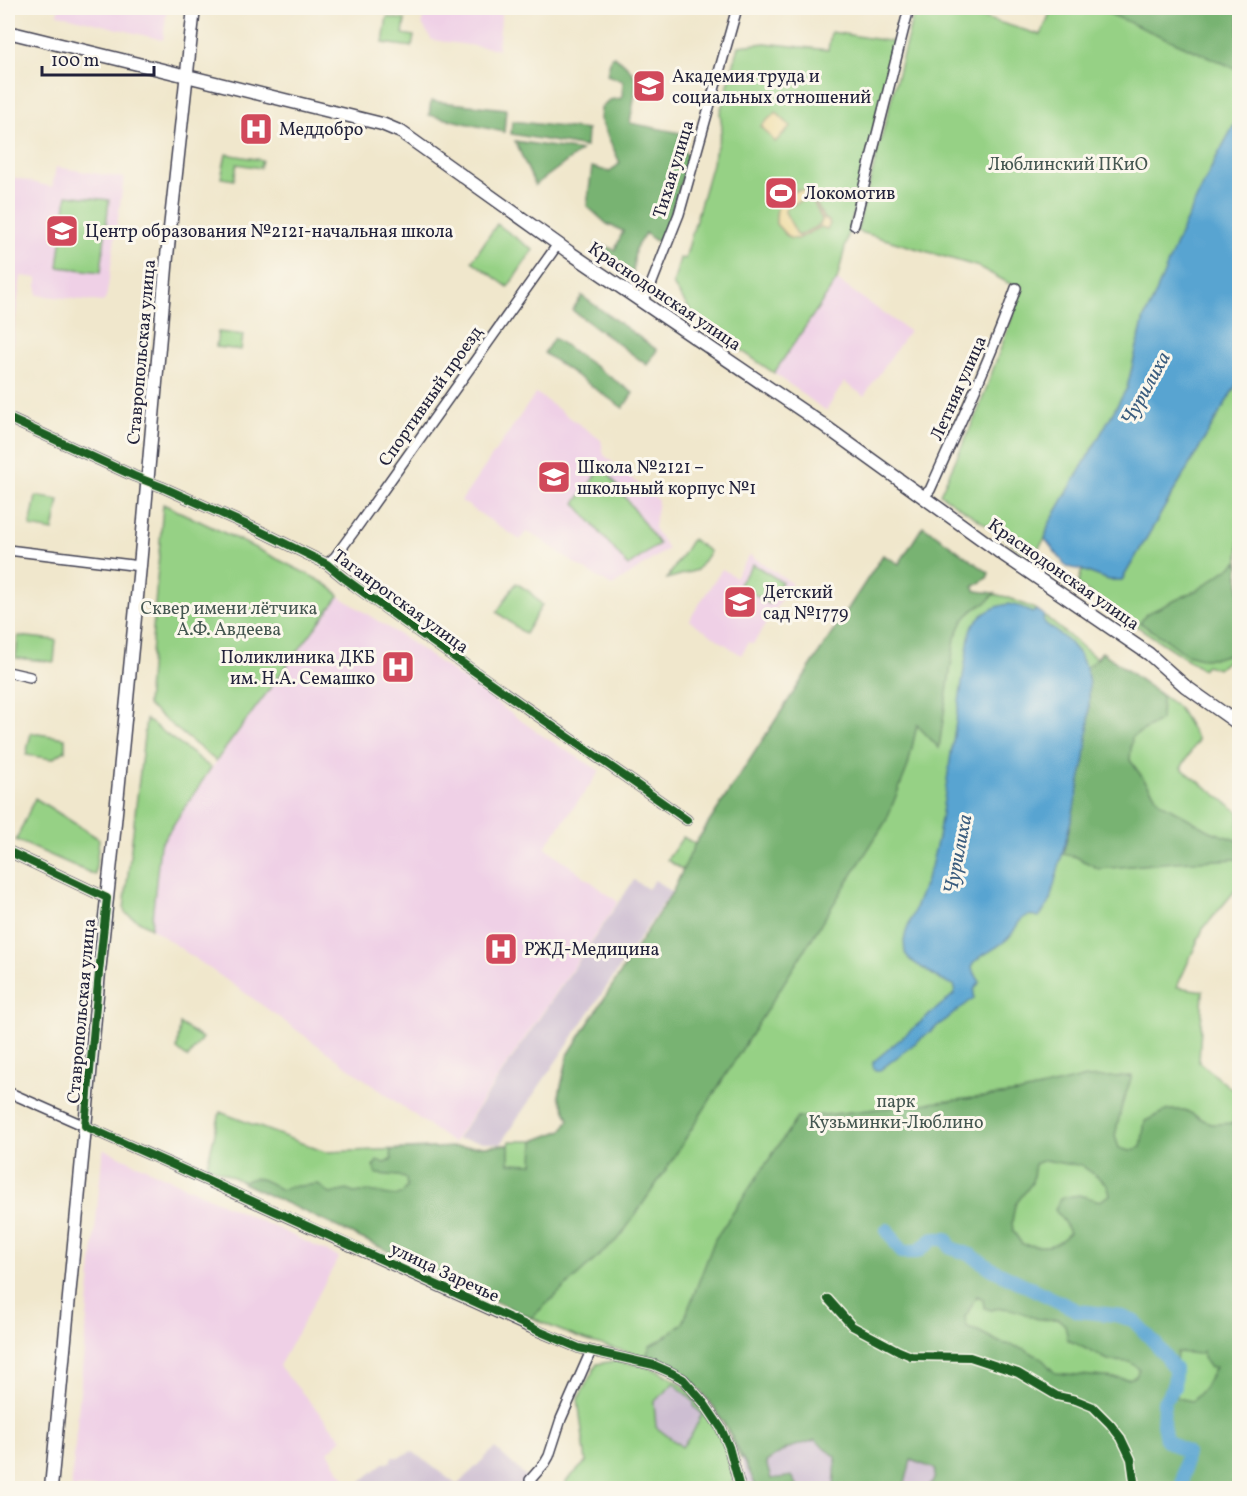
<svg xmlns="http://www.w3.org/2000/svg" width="1247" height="1496" font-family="Vollkorn,serif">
<rect width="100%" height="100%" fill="#fbf7ec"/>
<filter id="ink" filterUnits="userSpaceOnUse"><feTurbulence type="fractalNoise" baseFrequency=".0167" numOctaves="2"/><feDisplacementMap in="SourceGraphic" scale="12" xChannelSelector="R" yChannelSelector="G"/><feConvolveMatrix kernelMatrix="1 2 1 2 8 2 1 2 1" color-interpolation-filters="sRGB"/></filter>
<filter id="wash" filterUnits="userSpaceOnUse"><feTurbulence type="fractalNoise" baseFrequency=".008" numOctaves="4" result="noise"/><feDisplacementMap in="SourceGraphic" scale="24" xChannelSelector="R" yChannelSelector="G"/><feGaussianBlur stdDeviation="1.35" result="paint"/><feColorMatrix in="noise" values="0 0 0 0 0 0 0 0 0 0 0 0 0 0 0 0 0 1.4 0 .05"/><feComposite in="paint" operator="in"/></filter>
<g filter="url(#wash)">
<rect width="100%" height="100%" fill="#f0e7cc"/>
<!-- built -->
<path fill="#efd0e6" d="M58,8h109l-4,32 -105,-26z
M424,8h78l-4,41 -66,-9 -10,-16z
M56,167l68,11 -17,115 -2,7 -3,2 -65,-7v-17l-16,-2 -11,85h-2v-185l44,11z
M837,280l72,51 -45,65 -20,-14 -18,29 -52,-38z
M536,393l65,47 3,15 54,45 -4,28 14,21 -56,37 -38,-23 -38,-27 -10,-4 -6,8 -59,-39z
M750,555l42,28 -39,61 -4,-2 -8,13 -52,-35 33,-51 13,8z
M339,596l70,45 134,95 57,35 -55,76 73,55 -165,241 -205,-148 -97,-67 9,-83 54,-80z
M104,1149l235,108 -60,109 63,73 -14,13 11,18 14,18h-282l31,-331z"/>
<!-- industrial -->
<path fill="#cdbed2" d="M634,880l14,9 7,-9 16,12 -171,252 -43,-5z
M674,1383l20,19v4l8,8 -10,20 -10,13 -26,-20 -2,-25z
M894,1418l114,70h-259l-8,-29 15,-23z
M495,1448l44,40h-186l31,-25 6,-1 2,-5h8l12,-6 45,34z"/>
<!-- green -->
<path fill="#96d185" stroke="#5c7a60" stroke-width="1.5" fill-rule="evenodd" d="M915,8h37l89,27 11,-27h187v108l-24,44 -64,145 -7,13 -17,70 -79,138 -3,13 -14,19 -33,-25 -58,-39 38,-83 45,-124 -13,-3 -31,-17 -122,-36z
M387,17l18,3 -2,14 11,2 -2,11 -29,-4z
M831,32l64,10 -58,238 -63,93 -78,-54 -23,-34 7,-27 5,1 37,-131 -2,-15 19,-67 26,-3 63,7z
M226,154l36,6 -2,8 -23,-4 -3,16 -13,-2z
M67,195l42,5 -8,72 -43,-5z
M497,224l36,26 -25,37 -36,-26z
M218,332l25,3 -2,15 -25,-3z
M1239,380v280l-6,6 -6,-5 -9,8 -12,-4 -4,4 -81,-53 -43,-32 4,-14 27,10h13z
M603,466l56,78 -31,22 -53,-63z
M36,496l23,4 -6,31 -23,-4z
M163,504c45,21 90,42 134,65 12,6 35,16 42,27l-123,165 -69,-56z
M923,526l66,47 -2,5 -14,9 3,4 31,6 30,13 59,48 6,-6 76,55 20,33 -17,28 58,44v74l-36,43 -26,58 26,4 -4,71 40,33v393l-295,-63 -188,11 -15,23c-7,-11 -10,-22 -16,-33 -9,-17 -22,-34 -36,-47 -22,-20 -66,-27 -94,-36 -15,-4 -29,-10 -43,-16l-345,-162 13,-53 105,40 184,-7 1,-4h24l29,-11 6,-11 -10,-23 9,-41 105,-164 10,-21 -16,-10 16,-23 12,7 188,-289 16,9z
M692,539l18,13 -13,18 -30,9z
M753,564l29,18 -13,22 -30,-20z
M516,583l14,9 12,13 -17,29 -28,-22z
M18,636l38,4 -2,22 -38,-4z
M146,719l65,49 -51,77 -9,83 -26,-15 -1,-4z
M31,733l34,5v13l-13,8 -26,-4z
M35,798l64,41 -4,36 -79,-35z
M180,1024l22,14 -14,20 -11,-9z
M614,1361l26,4 19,6 21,12 10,9 23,31 10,19 11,38 -8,8h-156l-5,-6 21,-20 -8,-63 19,-35zM674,1383l20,19v4l8,8 -10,20 -10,13 -26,-20 -2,-25z"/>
<!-- forest -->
<path fill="#78b372" stroke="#4d6a56" stroke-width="1.5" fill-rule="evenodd" d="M1107,8h132v62l-134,-58z
M614,56c8,5 20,15 22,25 1,5 -5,34 -6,42l51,10 -3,11 11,14 -28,87 -16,-12 -10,16 -2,25 -38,-22 1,-9 19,7 8,-19 -16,-7 -20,-18 5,-39 18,5 10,-9 -20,-44 1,-11 8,-8 13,-2 1,-17 -16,-6 4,-18z
M431,101l75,8 -2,23 -75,-17z
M512,121l75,9 -1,17 -75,-13z
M515,141l66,10 -46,34z
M582,296l75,54 -10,15 -75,-55z
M554,338l79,55 -10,15 -79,-55z
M923,526l66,47 -2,5 -14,9 3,4 19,2 -9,10 -12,6 -11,12 -8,17 -16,110 -22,-23 -9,41 -22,55 -219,347 -46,68 -90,82 -288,-135c15,-11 25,0 39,7l7,-3 29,-3 12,10 17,-4 7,3 15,-2 26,5 8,-3 4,-6 -1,-8 -7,-3 -22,-2 -4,-7 4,-6 8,2 7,-4 -2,-9 119,-5v18l24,1 1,-23 29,-11 6,-11 -10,-23 9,-41 105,-164 22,-47 188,-289 16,9z
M1239,561v90l-23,7h-15l-15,-4 -19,-14 -27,-17 6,-9 53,-25z
M1102,652l60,44 -1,24 -29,17 -2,23 31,43 49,28 29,10v18l-64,3 -76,7 -23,-12 -13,-3c8,-31 14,-61 19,-92 5,-32 11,-63 4,-94l11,-9z
M1132,1076l-10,29 -7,31 4,12 11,3 11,-4 4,-26 23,-11h17l26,14 28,-1v365h-311l6,-9 1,-10 -24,-9 -7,28h-70l2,-31 -21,-17 -29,9 -20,13 5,17 21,-3 7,12h-42c-16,-35 -42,-90 -74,-114 -11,-8 -25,-12 -38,-16l5,-12 14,-8 19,-15 32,-84 82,-121 221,-25 65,-15zM1045,1160l21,4 15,1 26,19 3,11 -10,6 -21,-6 -19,3 -5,12 9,12 5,11c-15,17 -27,14 -47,11l-9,-13 -1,-9 3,-17 17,-22 3,-19zM977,1296l6,3 1,9 7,2c17,-6 31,4 47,9 7,1 14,0 20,0l7,6 3,15 42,21 20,1 9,7 -3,7 -7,3 -74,-6 -13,-14 -17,-10 -26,-7 -21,-11 -11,-3 -2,-11c6,-7 6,-14 12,-21zM1203,1351v7l7,10 5,-1 -11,21 -12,13 -14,-3 -4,-11 3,-35 22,2z"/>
<!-- sand -->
<path fill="#eeda9e" stroke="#887e6c" stroke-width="1.5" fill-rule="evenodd" d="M776,112l15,15 -16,15 -14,-16z
M798,190l12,1 14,28 4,1 2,4 -3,5 -6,-2 -24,12 -8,-1 -13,-14c-1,-19 4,-29 22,-34zM807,198l5,1 10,21 -2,5 -22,11 -13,-24 1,-4z"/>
<!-- water -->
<path fill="#58a4d1" stroke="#3d6386" stroke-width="1.5" d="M1239,116v264l-117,200h-13l-27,-10 -15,-3 -22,-28 3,-13 79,-138 17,-70 7,-13 29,-71 35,-74z
M1008,604l13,3 11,6 5,-3 7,5 -1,4 2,4 24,19 10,12 7,14 3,16v36l-4,38 -12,55 -24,91 -10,13c-5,-1 -9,-3 -14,0 -8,4 -9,12 -14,18 -10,13 -27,17 -38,28l-1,6 8,13 -6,8v8l-94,72h-5l-2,-4v-4l81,-68 1,-5 -1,-4 -13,-5 -31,-20 -5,-7 -1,-12 2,-9 25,-65 7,-29 32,-207c8,-16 21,-24 38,-27z"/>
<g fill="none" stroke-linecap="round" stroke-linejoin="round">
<!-- river -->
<path stroke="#58a4d1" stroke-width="14" d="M887,1230l15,22h15l16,-13h13l5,9 20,7 21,14 86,42 37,4 18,5 22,23 20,26 -1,18 -10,15 -1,22 3,16 20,12 -3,30 -3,6"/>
</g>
</g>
<g filter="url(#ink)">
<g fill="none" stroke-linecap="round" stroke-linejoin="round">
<defs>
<path id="minor" d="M854,225l55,-217
M642,302l7,-12 30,-76 58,-206
M8,418l126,58 28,11 94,42 71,35 17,14c112,83 229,161 343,242
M922,497l8,-7c30,-67 61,-133 86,-202
M8,550l132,16
M327,564l8,-7 22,-30 201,-283
M8,672l22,5
M8,851l99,47
M8,1092l165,73 353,161 53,22 75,17 18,8 11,6 21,24 17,25 8,19 11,41
M530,1480l15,-17 4,-7 12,-37 30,-68"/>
<path id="major" d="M8,32l374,92 19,8 168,120 253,172 176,127 151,103 36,32 55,39
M51,1488l39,-414 9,-102 14,-129 27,-277 27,-310 27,-248"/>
</defs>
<!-- minor casing -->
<use href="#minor" stroke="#414051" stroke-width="12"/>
<!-- major casing -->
<use href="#major" stroke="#414051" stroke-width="15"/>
<!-- minor -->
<use href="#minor" stroke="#fff" stroke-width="9"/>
<!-- major -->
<use href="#major" stroke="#fff" stroke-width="12"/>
<defs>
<path id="cycleway" d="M8,418l126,58 28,11 94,42 71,35 17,14c112,83 229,161 343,242
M8,851l99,47 -8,74 -14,154 88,39 368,167 38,16 75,17 18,8 11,6 21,24 17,25 8,19 11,41
M828,1299l24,27 47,25 12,5 59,1 48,16 39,23 19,4 17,7 17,17 11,14 10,21 4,29"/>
</defs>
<!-- cycleway casing -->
<use href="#cycleway" stroke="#fbf7ec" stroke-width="11"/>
<!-- cycleway -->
<use href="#cycleway" stroke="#1b5e20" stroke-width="8"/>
</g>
</g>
<!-- icons -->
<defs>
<symbol id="university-square" viewBox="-11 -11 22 22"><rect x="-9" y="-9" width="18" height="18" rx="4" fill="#d1495b" stroke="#fbf7ec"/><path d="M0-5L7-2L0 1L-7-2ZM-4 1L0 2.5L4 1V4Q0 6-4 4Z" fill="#fff"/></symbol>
<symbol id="hospital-square" viewBox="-11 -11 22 22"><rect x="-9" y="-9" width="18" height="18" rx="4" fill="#d1495b" stroke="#fbf7ec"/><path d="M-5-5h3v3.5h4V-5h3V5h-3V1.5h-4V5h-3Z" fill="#fff"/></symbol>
<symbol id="stadium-square" viewBox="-11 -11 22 22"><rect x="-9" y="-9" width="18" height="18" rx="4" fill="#d1495b" stroke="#fbf7ec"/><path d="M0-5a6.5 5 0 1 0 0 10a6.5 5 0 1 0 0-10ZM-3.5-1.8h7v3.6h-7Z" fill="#fff"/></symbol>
<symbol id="school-square" viewBox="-11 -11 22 22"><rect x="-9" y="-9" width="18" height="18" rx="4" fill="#d1495b" stroke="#fbf7ec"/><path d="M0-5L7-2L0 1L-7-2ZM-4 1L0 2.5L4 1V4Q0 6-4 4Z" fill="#fff"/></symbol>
</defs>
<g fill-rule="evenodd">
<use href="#university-square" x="630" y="67" width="38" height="38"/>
<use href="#hospital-square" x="237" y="110" width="38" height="38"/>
<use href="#stadium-square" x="762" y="174" width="38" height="38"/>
<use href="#school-square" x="43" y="212" width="38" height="38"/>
<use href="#school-square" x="535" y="458" width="38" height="38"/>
<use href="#school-square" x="721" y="583" width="38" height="38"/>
<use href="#hospital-square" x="379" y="648" width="38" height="38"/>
<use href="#hospital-square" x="482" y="930" width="38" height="38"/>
</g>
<g text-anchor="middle" stroke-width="6" stroke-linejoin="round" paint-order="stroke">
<!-- poi labels -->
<g font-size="18" fill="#22223b" stroke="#fbf7ec" text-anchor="start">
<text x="672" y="82">Академия труда и<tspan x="672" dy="21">социальных отношений</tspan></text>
<text x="279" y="135">Меддобро</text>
<text x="804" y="199">Локомотив</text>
<text x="85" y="237">Центр образования №2121-начальная школа</text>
<text x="577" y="473">Школа №2121 –<tspan x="577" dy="21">школьный корпус №1</tspan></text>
<text x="763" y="598">Детский<tspan x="763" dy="21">сад №1779</tspan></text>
<text x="375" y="663" text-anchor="end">Поликлиника ДКБ<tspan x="375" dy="21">им. Н.А. Семашко</tspan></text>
<text x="524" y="955">РЖД-Медицина</text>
</g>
<!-- park labels -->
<g font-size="18" fill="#455751" stroke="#fbf7ec">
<text x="1068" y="170">Люблинский ПКиО</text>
<text x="229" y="614">Сквер имени лётчика<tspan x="229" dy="21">А.Ф. Авдеева</tspan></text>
<text x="896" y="1107">парк<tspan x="896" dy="21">Кузьминки-Люблино</tspan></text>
</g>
<!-- street labels -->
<g font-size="18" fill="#22223b" stroke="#fbf7ec">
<text transform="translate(673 169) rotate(-73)" y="6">Тихая улица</text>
<text transform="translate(665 296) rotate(34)" y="6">Краснодонская улица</text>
<text transform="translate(141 352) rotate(-85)" y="6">Ставропольская улица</text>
<text transform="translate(958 388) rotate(-66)" y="6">Летняя улица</text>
<text transform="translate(430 396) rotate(-55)" y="6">Спортивный проезд</text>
<text transform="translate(1064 574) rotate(35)" y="6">Краснодонская улица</text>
<text transform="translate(401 601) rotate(36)" y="6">Таганрогская улица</text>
<text transform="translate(81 1011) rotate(-85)" y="6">Ставропольская улица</text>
<text transform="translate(445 1272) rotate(25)" y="6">улица Заречье</text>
</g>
<!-- water labels -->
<g font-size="20" font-style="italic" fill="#3a5c7e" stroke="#fbf7ec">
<text transform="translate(1145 388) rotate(-61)" y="7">Чурилиха</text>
<text transform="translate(957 854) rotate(-79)" y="7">Чурилиха</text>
</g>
</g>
<!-- margin -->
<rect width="1247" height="1496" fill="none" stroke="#fbf7ec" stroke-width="30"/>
<!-- scale -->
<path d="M42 66v9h112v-9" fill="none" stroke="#22223b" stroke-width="3"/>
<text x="51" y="66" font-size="18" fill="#22223b" stroke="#fbf7ec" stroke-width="4.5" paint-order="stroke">100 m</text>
</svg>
